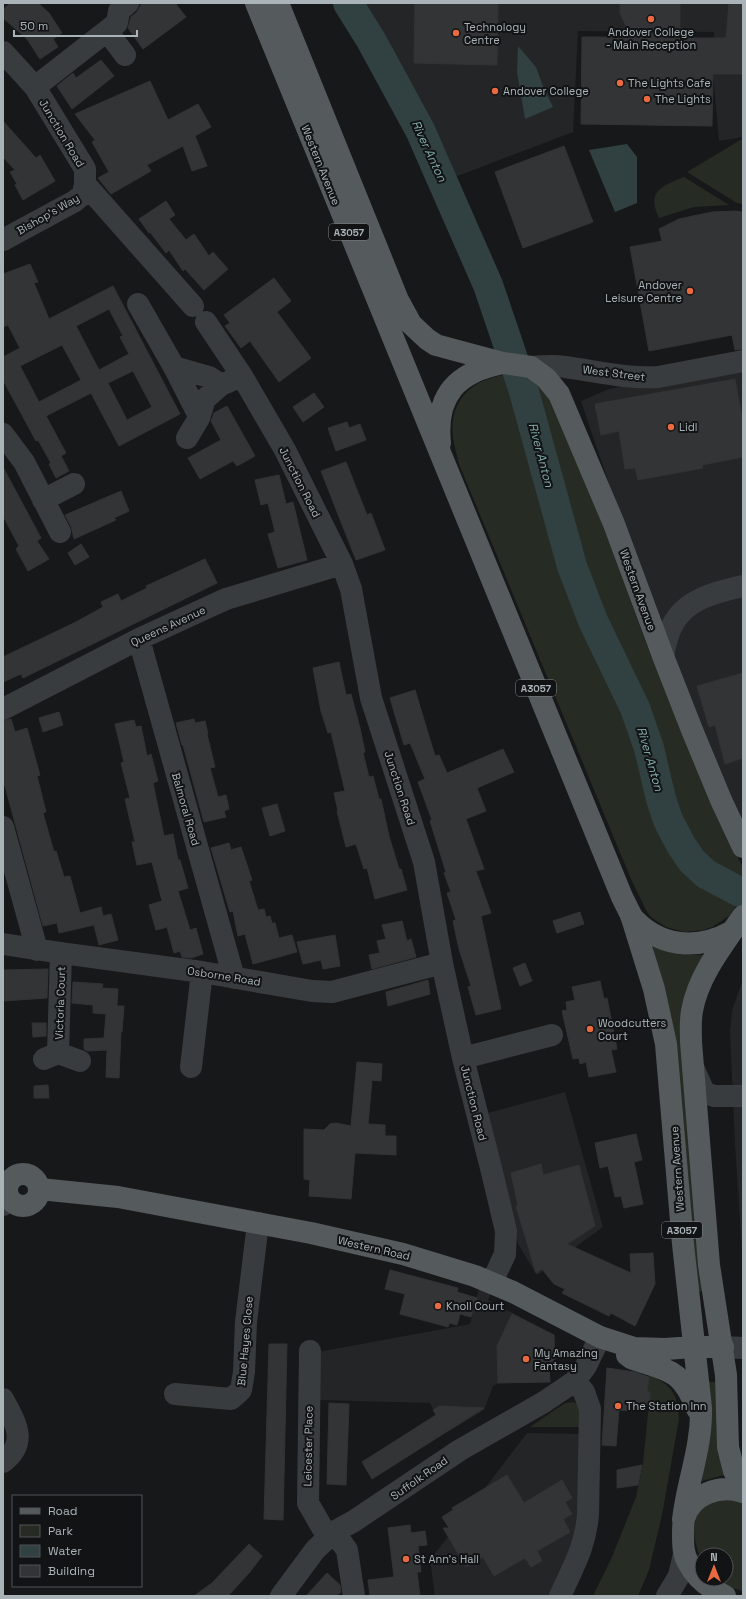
<svg xmlns="http://www.w3.org/2000/svg" width="746" height="1599" font-family="'Space Grotesk',sans-serif">
<rect width="100%" height="100%" fill="#171819"/>
<!-- built -->
<path fill="#232526" d="M357,3h386v134l-24,4 -6,-67 1,-42 -136,-1 -5,101 -118,45 -29,-68 -39,-64z
M742,365l1,5v454l-85,-196 -77,-227 28,-12z
M743,979v286l-8,-121 -5,-113 2,-20z
M565,1092l38,135 -66,48 -19,-31 -30,-131z
M479,1288l12,5 -3,7 66,35 1,32h-6l1,15 -51,1 -6,3 -9,24 -38,23 -16,-30 -111,-3 -1,-48 152,-28z
M527,1433l56,1 -5,97 -20,65h-123l-5,-36z"/>
<!-- green -->
<path fill="#262c24" d="M742,139h1v65l-6,-1 -50,-31z
M684,177l45,28 -35,2 -35,11c-13,-27 3,-32 25,-41z
M513,374l20,6 16,13 62,153 35,97 40,98 23,55 34,72v25l-7,13 -7,10 -9,6 -8,5 -9,3 -18,2 -19,-5 -15,-10 -5,-7 -15,-31 -172,-415c-2,-9 -5,-18 -6,-27 -5,-40 24,-61 60,-63z
M654,947l27,8h24l-9,19 8,317 -9,1 -42,-344z
M649,1375c23,10 29,19 30,44l-17,96 -13,55 -11,26h-45l19,-39 24,-60 7,-33 7,-71 -3,-1z
M707,1382h10l7,93 -22,6z
M573,1402l5,2 1,3v20h-49l35,-24z
M719,1497l24,3v91l-15,-4 -11,-8h9v-24h-24v5c-8,-15 -13,-39 1,-53 4,-4 11,-7 16,-10z"/>
<!-- water -->
<path fill="#314142" d="M518,46l18,21 8,22 9,18 -28,12 -8,-47z
M627,144l10,13v46l-22,9 -26,-62z"/>
<g fill="none" stroke-linecap="round" stroke-linejoin="round">
<!-- river -->
<path stroke="#314142" stroke-width="30" d="M348,3l23,37 49,90 68,155 35,103 49,178 21,55 42,87 14,40 12,51 7,21 13,25 11,16 14,13 34,18"/>
</g>
<!-- building -->
<path fill="#323435" stroke="#323335" fill-rule="evenodd" d="M10,3h28l11,10 13,20 -9,6 5,8 -18,12 -13,-20 -24,-21v-8z
M142,3h33l11,14 -43,32 -15,-21 3,-11 6,-5z
M415,3h83l-1,62 -83,-2z
M620,3h60v35h46l3,-35h14v71h-30l-1,52 -131,-2 1,-87h49l-11,-24z
M101,60l13,16 -42,33 -15,-23 16,-13 3,5z
M150,81l18,39 30,-16 13,23 -16,9 12,30 -15,5 -9,-25 -36,19 4,6 -40,23 -13,-16 11,-6 -17,-30 3,-2 -20,-26z
M3,121l33,37 4,-3 15,26 -32,19 -8,-15 2,-1 -7,-12 5,-2 -12,-13z
M564,146l29,76 -70,26 -28,-76z
M166,201l9,14 -6,4 17,21 8,-6 15,22 4,-4 15,17 -24,21 -19,-21 -2,2 -14,-21 -3,3 -16,-21 -1,1 -10,-14z
M735,211l8,1v137l-8,1 -3,-15 -83,16 -19,-104 32,-6 -3,-12 20,-10 33,-7z
M30,264l8,18 -4,1 15,36 64,-33 67,128 -61,32 -28,-53 -45,23 20,37 -5,3 8,15 -13,7 -7,-14 2,-1 -13,-23 -2,1 -33,-61v-23l17,-9 -12,-23 -5,2v-53zM109,309l14,27 -3,1 9,17 -30,16 -23,-44zM62,345l19,35 -42,22 -19,-36zM133,371l19,36 -25,13 -19,-37z
M274,278l17,23 -14,11 34,46 -32,24 -29,-41 -9,7 -16,-22 5,-3 -6,-8z
M735,379l8,44v34l-41,8 1,3 -65,12 -3,-12 -10,1 -6,-38 -18,4 -6,-31z
M314,393l10,14 -21,15 -10,-15z
M227,406l28,50 -18,10 -4,-5 -33,18 -12,-21 33,-18 -10,-19 3,-8z
M347,422l2,6 11,-4 6,16 -30,11 -8,-23z
M346,462l21,53 4,-2 14,37 -29,10 -35,-89z
M3,467l38,71 -4,3 12,18 -21,12 -12,-22 3,-3 -16,-30z
M279,475l7,29 7,-2 14,58 -29,8 -10,-34 7,-2 -7,-29 -7,2 -6,-25z
M121,491l8,20 -15,7 2,2 -42,19 -3,-13 -6,-11z
M81,544l8,13 -14,8 -7,-12z
M205,559l12,24 -194,95 -2,-4 -18,8v-25l73,-35 27,-15 -2,-5 17,-8 3,7 26,-13 -1,-2z
M339,662l7,33 5,-1 9,34 5,24 -2,1 6,24 4,-1 6,23h2l8,37 10,33h2l6,21 -32,9 -8,-31 -3,1 -8,-25 -10,3 -9,-36h1l-4,-18 11,-2 -14,-59 -3,1 -7,-22 -8,-43z
M743,673v85l-18,6 -10,-39 -6,2 -12,-41z
M415,690l20,66 4,-1 8,18 56,-24 11,23 -37,16 9,23 -20,8 18,50 -8,2 15,42 -10,3 20,93 -25,6 -8,-28 3,-1 -12,-37 -6,-28 3,-1 -9,-27 4,-1 -7,-19 2,-1 -16,-51 2,-1 -14,-38 7,-3 -15,-36 -6,2 -14,-47z
M59,712l4,13 -20,7 -4,-14z
M11,719l4,13 12,-4 13,47 -3,1 9,36 -3,1 11,39 2,-1 8,26 6,-1 10,37 21,-6 2,9 8,-2 7,26 -19,5 -5,-20 -35,8 -2,-10 -14,3 -40,-147v-58z
M194,719l1,4 10,-2 3,13h-1l8,33 -5,1 8,29 8,-2 3,14 -5,2 2,6 -22,5 -21,-77h-1l-6,-22z
M134,720l2,7 5,-1 6,30 4,-2 7,27 -5,2 11,53 9,-2 5,26h2l8,28 -10,3 12,39 6,-2 7,26 -12,4 -9,-1 -2,-6 -6,2 -7,-26 -11,3 -7,-25 13,-4 -10,-39 -15,3 -5,-23h3l-10,-43 5,-1 -9,-35 3,-1 -9,-38z
M277,804l8,27 -15,5 -8,-28z
M229,843l2,7 10,-3 11,33 -3,1 9,29 6,-1 2,8 4,-1 2,7h3l4,15 13,-3 5,17 -44,12 -8,-30 -7,2 -5,-25 -3,1 -19,-64z
M580,912l4,12 -27,9 -4,-12z
M402,921l5,20 4,-2 5,18 -44,12 -3,-14 11,-2 -3,-12 9,-2 -4,-14z
M335,935l5,31 -17,3 -2,-9 -18,4 -6,-22z
M525,963l7,18 -12,5 -7,-18z
M48,969l-1,29 -44,3v-31z
M428,980l2,14 -42,12 -2,-14z
M600,981l4,18 3,-1 10,51 -6,1 5,22 -27,5 -3,-15 -6,2 -1,-6 -6,1 -11,-48 5,-1 -1,-8 9,-2 -3,-13z
M73,982l30,2 -1,4 16,1 -1,17h7l-2,26h-1l-2,46 -13,-1 1,-27 -20,1 -3,-2v-10l20,-1 2,-24 -13,-1v-8l-21,-2z
M32,1023h14v13l-13,1z
M357,1062l25,2 -1,17 -9,-1 -4,44 17,1v11h11v19l-41,-2 -4,46 -42,-3 1,-16 -6,-1v-50l20,1 6,-6 6,-1 15,3z
M48,1085l1,13h-15v-12z
M636,1134l6,26 -8,2 9,42 -19,4 -3,-12 -6,1 -7,-31 -8,2 -5,-25z
M541,1164l2,11 36,-10 16,61 -28,18 64,29 -1,-19 23,-1 2,31 -20,42 -24,-13 -2,3 -47,-23 3,-4 -11,-5 -12,-15 -6,4 -20,-67h2l-7,-33z
M390,1270l68,18 -1,4 20,6 -6,19 -11,-3 -3,11 -8,-2 -1,4 -48,-13 5,-20 -20,-5z
M512,1314l42,21 1,32h-6l1,15 -52,1 -1,-37z
M269,1344h18l-4,176 -19,-1z
M607,1368l28,4 14,5 -2,15h3l-1,15 -16,-2 -1,6 -13,-1 -3,36 -14,-1z
M329,1403l20,1 -3,81 -19,-1z
M440,1406l44,2 -112,71 -10,-17 74,-47 -3,-5z
M642,1465l-4,20 -21,3v-18z
M507,1475l17,28 38,-23 10,18 -7,4 7,12 -9,5 7,13 -33,19 5,10 -11,6 -6,-9 -31,18 -11,-19 -17,10 -23,-39h6l-7,-11 11,-7 -1,-2z
M410,1525l1,8 14,-2 2,14 -9,1 3,26h-4l3,24h-50l-2,-16 26,-3 -6,-49z
M249,1544l13,12 -12,16 -22,24h-34l18,-13z
M327,1573l13,12 1,7 -5,4h-30z"/>
<g fill="none" stroke-linecap="round" stroke-linejoin="round">
<!-- minor -->
<path stroke="#393c3e" stroke-width="22" d="M107,31l18,24
M3,52l32,35 50,82v15l-2,10 -8,7 -72,39
M35,87l82,-64 2,-12 9,-8
M85,184l108,122
M138,304l36,63 25,49
M206,322l36,54 43,74 57,114 9,25 20,109 53,164 18,101 21,95 29,114 14,59 -1,23 -13,28
M174,367l35,10 12,8
M531,367c11,-1 23,-2 34,0 31,4 61,12 93,10l85,-16
M3,434l21,28 36,70
M187,438l12,-20 6,-19 16,-14 21,-9
M43,500l31,-16
M139,639l95,339
M663,656c2,-10 4,-21 9,-30 13,-27 44,-34 71,-40
M3,709l136,-70 87,-40 116,-35
M3,827l34,123
M3,944l58,9 141,19 110,19 20,1 110,-29
M58,1053l3,-100
M463,1058l89,-23
M44,1059l14,-6 22,8
M191,1067l11,-95
M693,1067l11,25 10,4h29
M3,1205l7,-5
M723,1347l20,1
M310,1351l-2,152 19,33
M175,1394l56,5 10,-9 3,-18 2,-50 12,-99
M3,1399c12,23 26,43 0,63
M334,1532l13,18 7,46
M281,1596l34,-46 19,-18 20,-11 106,-71 84,-48 31,-21 11,-15 14,-29
M560,1596c13,-29 25,-48 28,-81l2,-106 -6,-17 -9,-11
M667,1596l12,-20 5,-22"/>
<!-- major -->
<path stroke="#555a5d" stroke-width="22" d="M256,3l366,894 9,18 23,74 12,55 17,200 18,164c1,40 -14,74 -18,112
M278,3l120,297 13,24 16,15 9,6 67,18 28,4 15,11 13,16 55,130 49,132 29,74 29,70 22,47
M440,443c-5,-48 17,-71 63,-80
M631,916c27,31 65,35 100,16
M743,916c-20,29 -45,60 -51,95 -2,11 -1,21 -1,31l18,223 17,110 2,72 6,24 9,14
M7 1190a16 16 0 1 1 32 0a16 16 0 1 1-32 0Z
M40,1189l78,8 193,36 92,21 72,22 38,16 87,45 34,11 31,1 29,-2h29
M627,1355l4,3c37,13 50,10 66,51
M725,1596c-14,-7 -29,-18 -36,-32 -6,-9 -6,-19 -6,-30 0,-5 0,-10 1,-15 7,-25 36,-35 59,-27"/>
</g>
<!-- markers -->
<g fill="#e86a41" stroke="#121314" stroke-width="1.5">
<circle cx="651" cy="19" r="4"/>
<circle cx="456" cy="33" r="4"/>
<circle cx="620" cy="83" r="4"/>
<circle cx="495" cy="91" r="4"/>
<circle cx="647" cy="99" r="4"/>
<circle cx="690" cy="291" r="4"/>
<circle cx="671" cy="427" r="4"/>
<circle cx="590" cy="1029" r="4"/>
<circle cx="438" cy="1306" r="4"/>
<circle cx="526" cy="1359" r="4"/>
<circle cx="618" cy="1406" r="4"/>
<circle cx="406" cy="1559" r="4"/>
</g>
<g text-anchor="middle" stroke-width="4" stroke-linejoin="round" paint-order="stroke">
<!-- shield labels -->
<g fill="#121314" stroke="#7c8487" stroke-width="1">
<rect x="329" y="224" width="40" height="16" rx="3"/>
<rect x="516" y="680" width="40" height="16" rx="3"/>
<rect x="662" y="1222" width="40" height="16" rx="3"/>
</g>
<g font-size="10" font-weight="bold" fill="#aab4b8">
<text x="349" y="236">A3057</text>
<text x="536" y="692">A3057</text>
<text x="682" y="1234">A3057</text>
</g>
<!-- poi labels -->
<g font-size="11" fill="#aab4b8" stroke="#121314" text-anchor="start">
<text x="464" y="31">Technology<tspan x="464" dy="13">Centre</tspan></text>
<text x="651" y="36" text-anchor="middle">Andover College<tspan x="651" dy="13">- Main Reception</tspan></text>
<text x="628" y="87">The Lights Cafe</text>
<text x="503" y="95">Andover College</text>
<text x="655" y="103">The Lights</text>
<text x="682" y="289" text-anchor="end">Andover<tspan x="682" dy="13">Leisure Centre</tspan></text>
<text x="679" y="431">Lidl</text>
<text x="598" y="1027">Woodcutters<tspan x="598" dy="13">Court</tspan></text>
<text x="446" y="1310">Knoll Court</text>
<text x="534" y="1357">My Amazing<tspan x="534" dy="13">Fantasy</tspan></text>
<text x="626" y="1410">The Station Inn</text>
<text x="414" y="1563">St Ann's Hall</text>
</g>
<!-- street labels -->
<g font-size="11" fill="#aab4b8" stroke="#121314">
<text transform="translate(62 133) rotate(59)" y="4">Junction Road</text>
<text transform="translate(321 165) rotate(68)" y="4">Western Avenue</text>
<text transform="translate(48 214) rotate(-30)" y="4">Bishop's Way</text>
<text transform="translate(614 373) rotate(7)" y="4">West Street</text>
<text transform="translate(300 482) rotate(63)" y="4">Junction Road</text>
<text transform="translate(638 590) rotate(70)" y="4">Western Avenue</text>
<text transform="translate(168 626) rotate(-25)" y="4">Queens Avenue</text>
<text transform="translate(400 788) rotate(72)" y="4">Junction Road</text>
<text transform="translate(186 809) rotate(74)" y="4">Balmoral Road</text>
<text transform="translate(224 976) rotate(9)" y="4">Osborne Road</text>
<text transform="translate(60 1003) rotate(-88)" y="4">Victoria Court</text>
<text transform="translate(474 1103) rotate(76)" y="4">Junction Road</text>
<text transform="translate(677 1169) rotate(-94)" y="4">Western Avenue</text>
<text transform="translate(374 1248) rotate(13)" y="4">Western Road</text>
<text transform="translate(245 1341) rotate(-85)" y="4">Blue Hayes Close</text>
<text transform="translate(308 1446) rotate(-89)" y="4">Leicester Place</text>
<text transform="translate(419 1478) rotate(-35)" y="4">Suffolk Road</text>
</g>
<!-- water labels -->
<g font-size="12" font-style="italic" fill="#84afb1" stroke="#121314">
<text transform="translate(429 151) rotate(65)" y="4">River Anton</text>
<text transform="translate(541 455) rotate(75)" y="4">River Anton</text>
<text transform="translate(650 759) rotate(74)" y="4">River Anton</text>
</g>
</g>
<!-- border -->
<rect width="746" height="1599" fill="none" stroke="#aab4b8" stroke-width="8"/>
<!-- legend -->
<rect x="12" y="1495" width="130" height="92" fill="#121314" stroke="#4f5356"/>
<rect x="20" y="1508" width="20" height="6" fill="#555a5d" stroke="#4f5356"/>
<text x="48" y="1515" font-size="12" fill="#aab4b8">Road</text>
<rect x="20" y="1525" width="20" height="12" fill="#262c24" stroke="#4f5356"/>
<text x="48" y="1535" font-size="12" fill="#aab4b8">Park</text>
<rect x="20" y="1545" width="20" height="12" fill="#314142" stroke="#4f5356"/>
<text x="48" y="1555" font-size="12" fill="#aab4b8">Water</text>
<rect x="20" y="1565" width="20" height="12" fill="#323435" stroke="#4f5356"/>
<text x="48" y="1575" font-size="12" fill="#aab4b8">Building</text>
<!-- north arrow -->
<g transform="translate(714 1567)"><circle r="19" fill="#121314" stroke="#4f5356"/>
<path d="M0-3L7 15L0 10L-7 15Z" fill="#e86a41"/>
<text y="-6" font-size="11" font-weight="bold" text-anchor="middle" fill="#aab4b8">N</text>
</g>
<!-- scale -->
<path d="M14 30v6h123v-6" fill="none" stroke="#aab4b8" stroke-width="2"/>
<text x="20" y="30" font-size="12" fill="#aab4b8" stroke="#121314" stroke-width="3" paint-order="stroke">50 m</text>
</svg>
